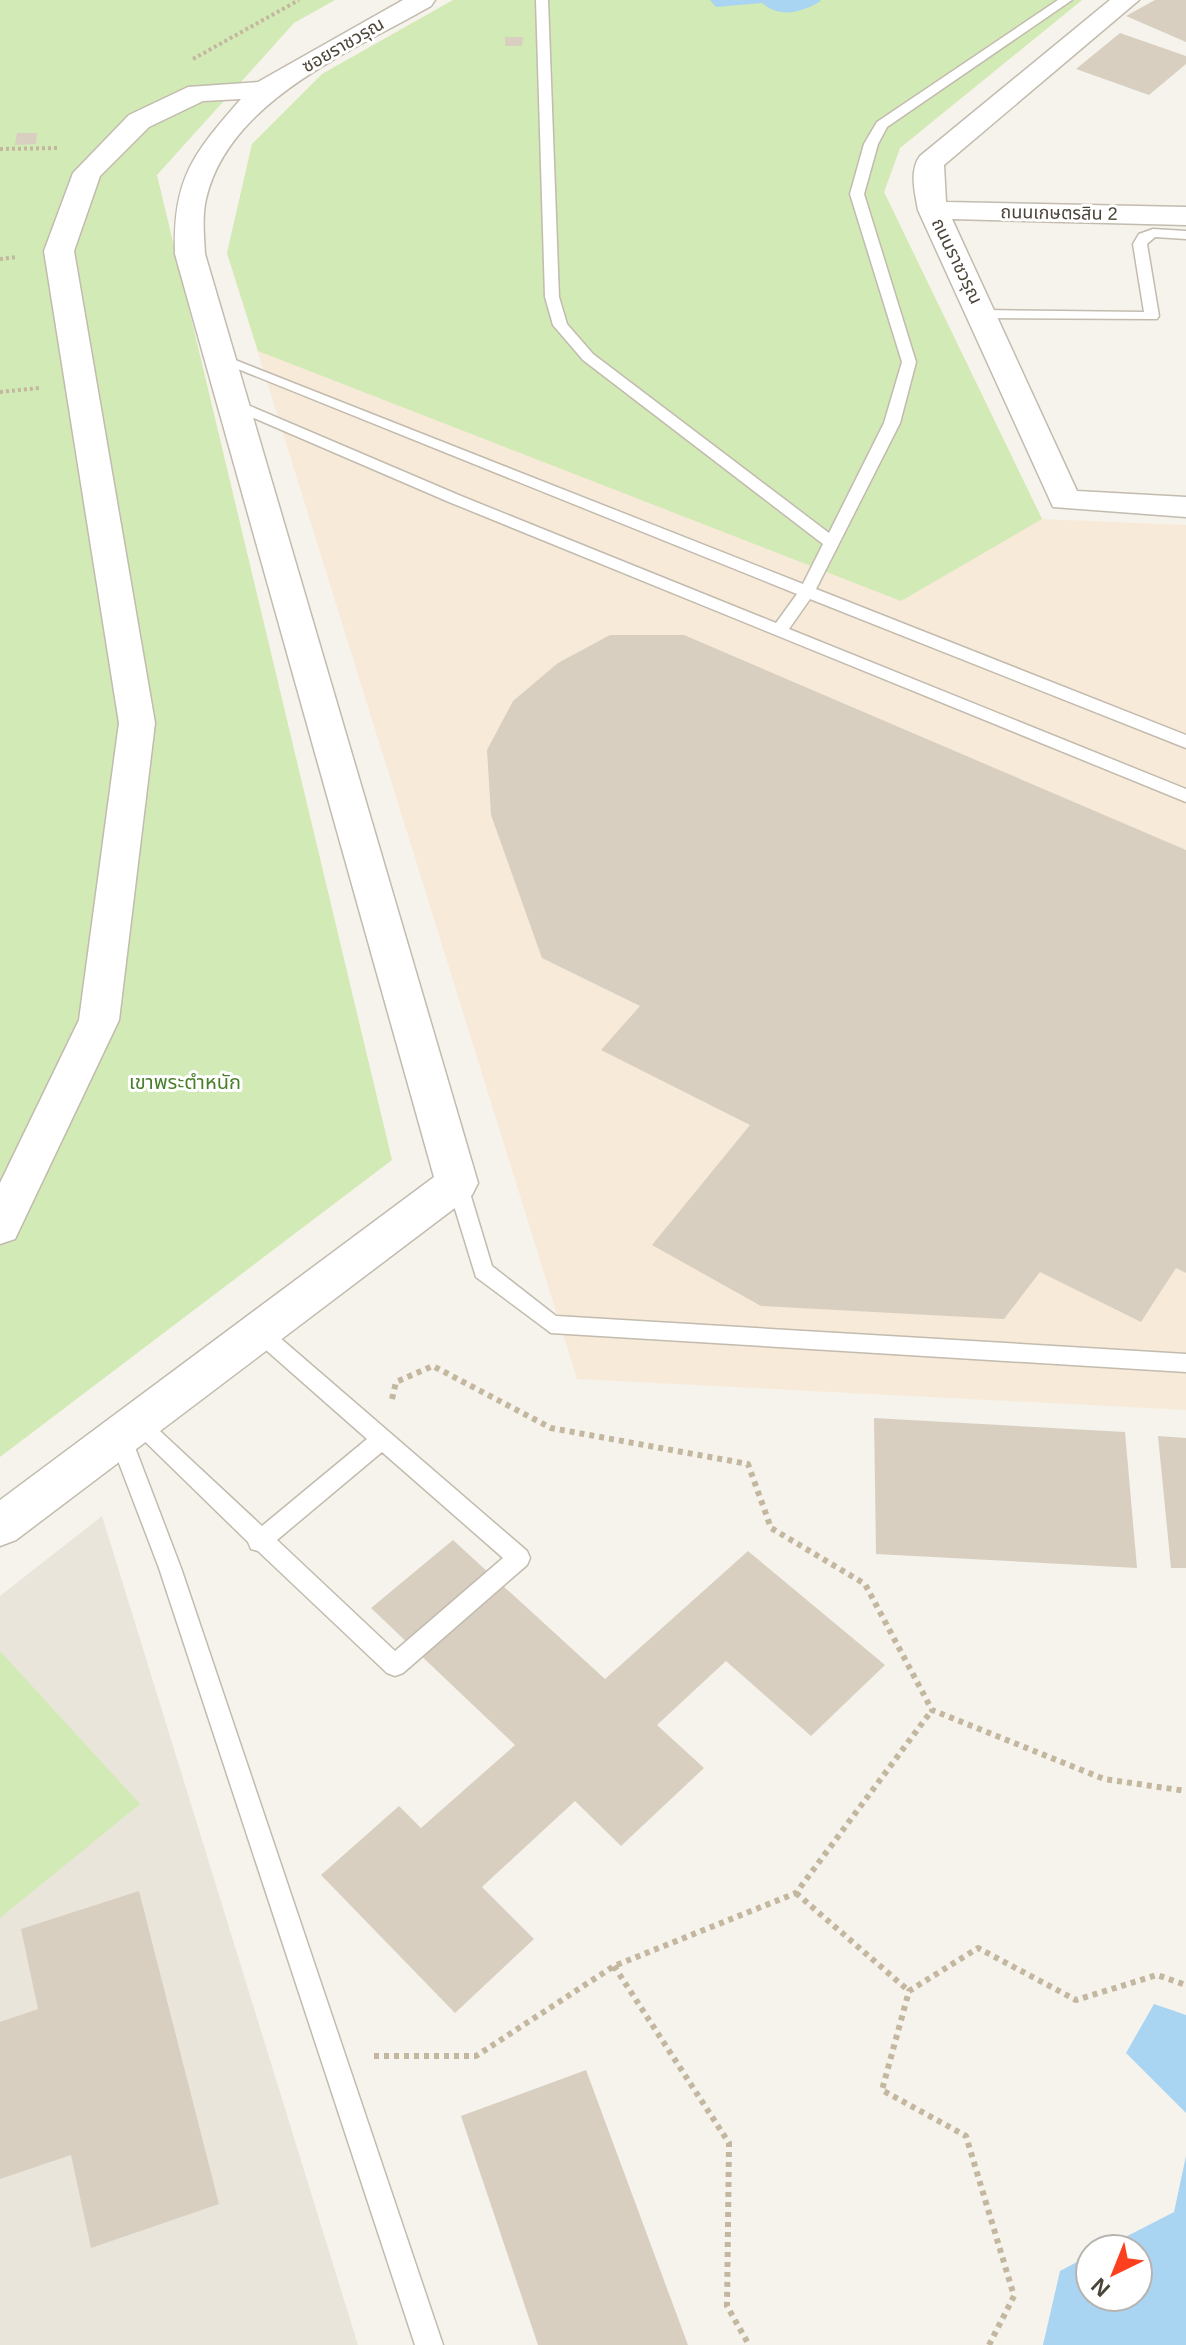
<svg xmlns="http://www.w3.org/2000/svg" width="1186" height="2345" font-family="Arial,'Noto Sans Thai',sans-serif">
<rect width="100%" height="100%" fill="#f6f3ec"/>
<!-- residential -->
<path fill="#eae5da" d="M102,1516l256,829h-358v-749z"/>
<!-- commercial -->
<path fill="#f7ead8" d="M453,0h629l-182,148 -16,44 158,327 144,6v885l-609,-31 -350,-1126 25,-109 70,-70z"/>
<!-- green -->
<path fill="#d2eab5" d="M0,0h335l-41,23 -137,152 235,985 -392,297z
M453,0h629l-182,148 -16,44 158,327 -141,82 -643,-250 -31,-98 25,-109 70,-70z
M0,1651l140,153 -140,114z"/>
<!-- water -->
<path fill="#a9d4f2" d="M710,0h109l2,1c-19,11 -40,18 -59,2l-46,4z
M1154,2004l32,11v98l-60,-60z
M1186,2156v189h-143l17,-74 30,-16v42h48v-48h-36l72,-37z"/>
<!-- building -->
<path fill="#d8cfc1" d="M1155,0h31v42l-60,-26z
M1120,33l66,23v8l-37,31 -73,-26z
M505,37h18l-1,9h-17z
M17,133h20l-1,11 -21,1z
M610,635h74l502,215v423l-10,-5 -35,54 -101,-50 -36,47 -243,-13 -109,-61 98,-120 -149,-75 39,-44 -98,-48 -51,-143 -4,-65 26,-49 45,-38z
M874,1418l251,14 12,136 -261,-14z
M1158,1436l28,2v130h-15z
M453,1540l152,139 143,-128 137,114 -74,71 -85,-75 -69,64 47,43 -83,78 -46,-45 -93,86 52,52 -79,74 -134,-138 78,-69 22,22 94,-83 -144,-137z
M139,1891l80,313 -128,44 -20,-93 -71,24v-157l38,-13 -17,-80z
M586,2070l102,275h-150l-77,-229z"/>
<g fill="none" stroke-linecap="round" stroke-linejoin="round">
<defs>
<path id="service" d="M536,0h12l11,297 8,27 26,30 236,179 55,-110 18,-61 -52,-168 14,-50 13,-22 181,-122h14l-185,127 -9,17 -14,50 52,168 -16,61 -84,166 370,146v13l-376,-149 -21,30 397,160v13l-737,-300 -223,-96v-6h10l225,96 315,127 21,-29 -584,-235 7,-4 5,1 578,228 20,-40 -240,-184 -30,-35 -8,-28z
M1153,229l33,2v8l-31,-2 -8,7 12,72 -2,3 -174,-1 -7,-4 7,-4 161,2 -11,-68 6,-10z
M457,1175l7,2 3,6 25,83 64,50 630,38v18l-635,-39 -75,-56 -29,-94 3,-6z
M257,1321l7,3 263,227 3,7 -3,7 -124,108 -8,3 -8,-3 -129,-122 -7,-2 -3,-7 -122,-119 3,-6 8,-3 8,3 117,109 105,-87 -117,-103 -3,-6 3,-6zM382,1452l121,106 -108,93 -118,-111z
M120,1428l8,3 3,6 50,131 262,777h-28l-256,-777 -50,-131 3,-6z"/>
<path id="minor" d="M403,0h32l-4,6c-80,46 -202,94 -225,193 -4,17 -2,37 -1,55l273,929 -6,12 -456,345 -16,6v-46l434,-323 -259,-923c-2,-76 18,-100 66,-155l-38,2 -54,26 -49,49 -26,75 81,472 -36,297 -104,219 -15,5v-61l79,-163 40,-297 -75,-472 29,-78 56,-58 59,-28 70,-5z
M1110,0h29l-195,165 2,37 240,5v18l-234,-6 125,272 109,6v20l-133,-10 -135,-297c-3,-17 -9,-39 2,-54z"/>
</defs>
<!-- service casing -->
<use href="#service" stroke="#c2bbae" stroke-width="3"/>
<!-- minor casing -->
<use href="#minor" stroke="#c2bbae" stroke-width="3"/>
<!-- path-far1 -->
<path stroke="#c4b79f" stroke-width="4" stroke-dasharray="3 3" stroke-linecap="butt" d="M193,59l106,-59
M0,149l59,-1
M0,259l18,-2
M0,392l39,-4"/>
<!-- path -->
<path stroke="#c4b79f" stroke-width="6" stroke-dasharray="5 5" stroke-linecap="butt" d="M392,1399l4,-17 37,-16 118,62 197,36 23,64 94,56 67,126 172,69 82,12
M796,1893l113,98
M614,1966l115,177 -2,163 22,39
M374,2056h102l138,-90 182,-73 136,-183
M989,2345l25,-49 -48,-160 -84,-46 27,-99 69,-43 98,52 81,-25 29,10"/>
<!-- service -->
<use href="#service" fill="#fff" fill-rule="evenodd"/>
<!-- minor -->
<use href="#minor" fill="#fff" fill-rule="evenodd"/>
</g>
<g text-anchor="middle" stroke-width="6" stroke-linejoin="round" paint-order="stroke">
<!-- far-street labels -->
<g font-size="18" fill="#4b4439" stroke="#fff">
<text transform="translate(343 45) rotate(-30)" y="6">ซอยราชวรุณ</text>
<text transform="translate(1059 213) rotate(1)" y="6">ถนนเกษตรสิน 2</text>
<text transform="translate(957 261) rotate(64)" y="6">ถนนราชวรุณ</text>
</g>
<!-- park labels -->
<g font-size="20" fill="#4a7f2a" stroke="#fff">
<text x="185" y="1089">เขาพระตำหนัก</text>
</g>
</g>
<!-- north arrow -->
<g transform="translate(1114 2273) rotate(223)"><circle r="38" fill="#ffffff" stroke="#b7b4b0" stroke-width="2"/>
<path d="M0-6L14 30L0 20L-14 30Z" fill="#fc3f1d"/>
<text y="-12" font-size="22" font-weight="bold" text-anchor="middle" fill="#4b4439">N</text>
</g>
</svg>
